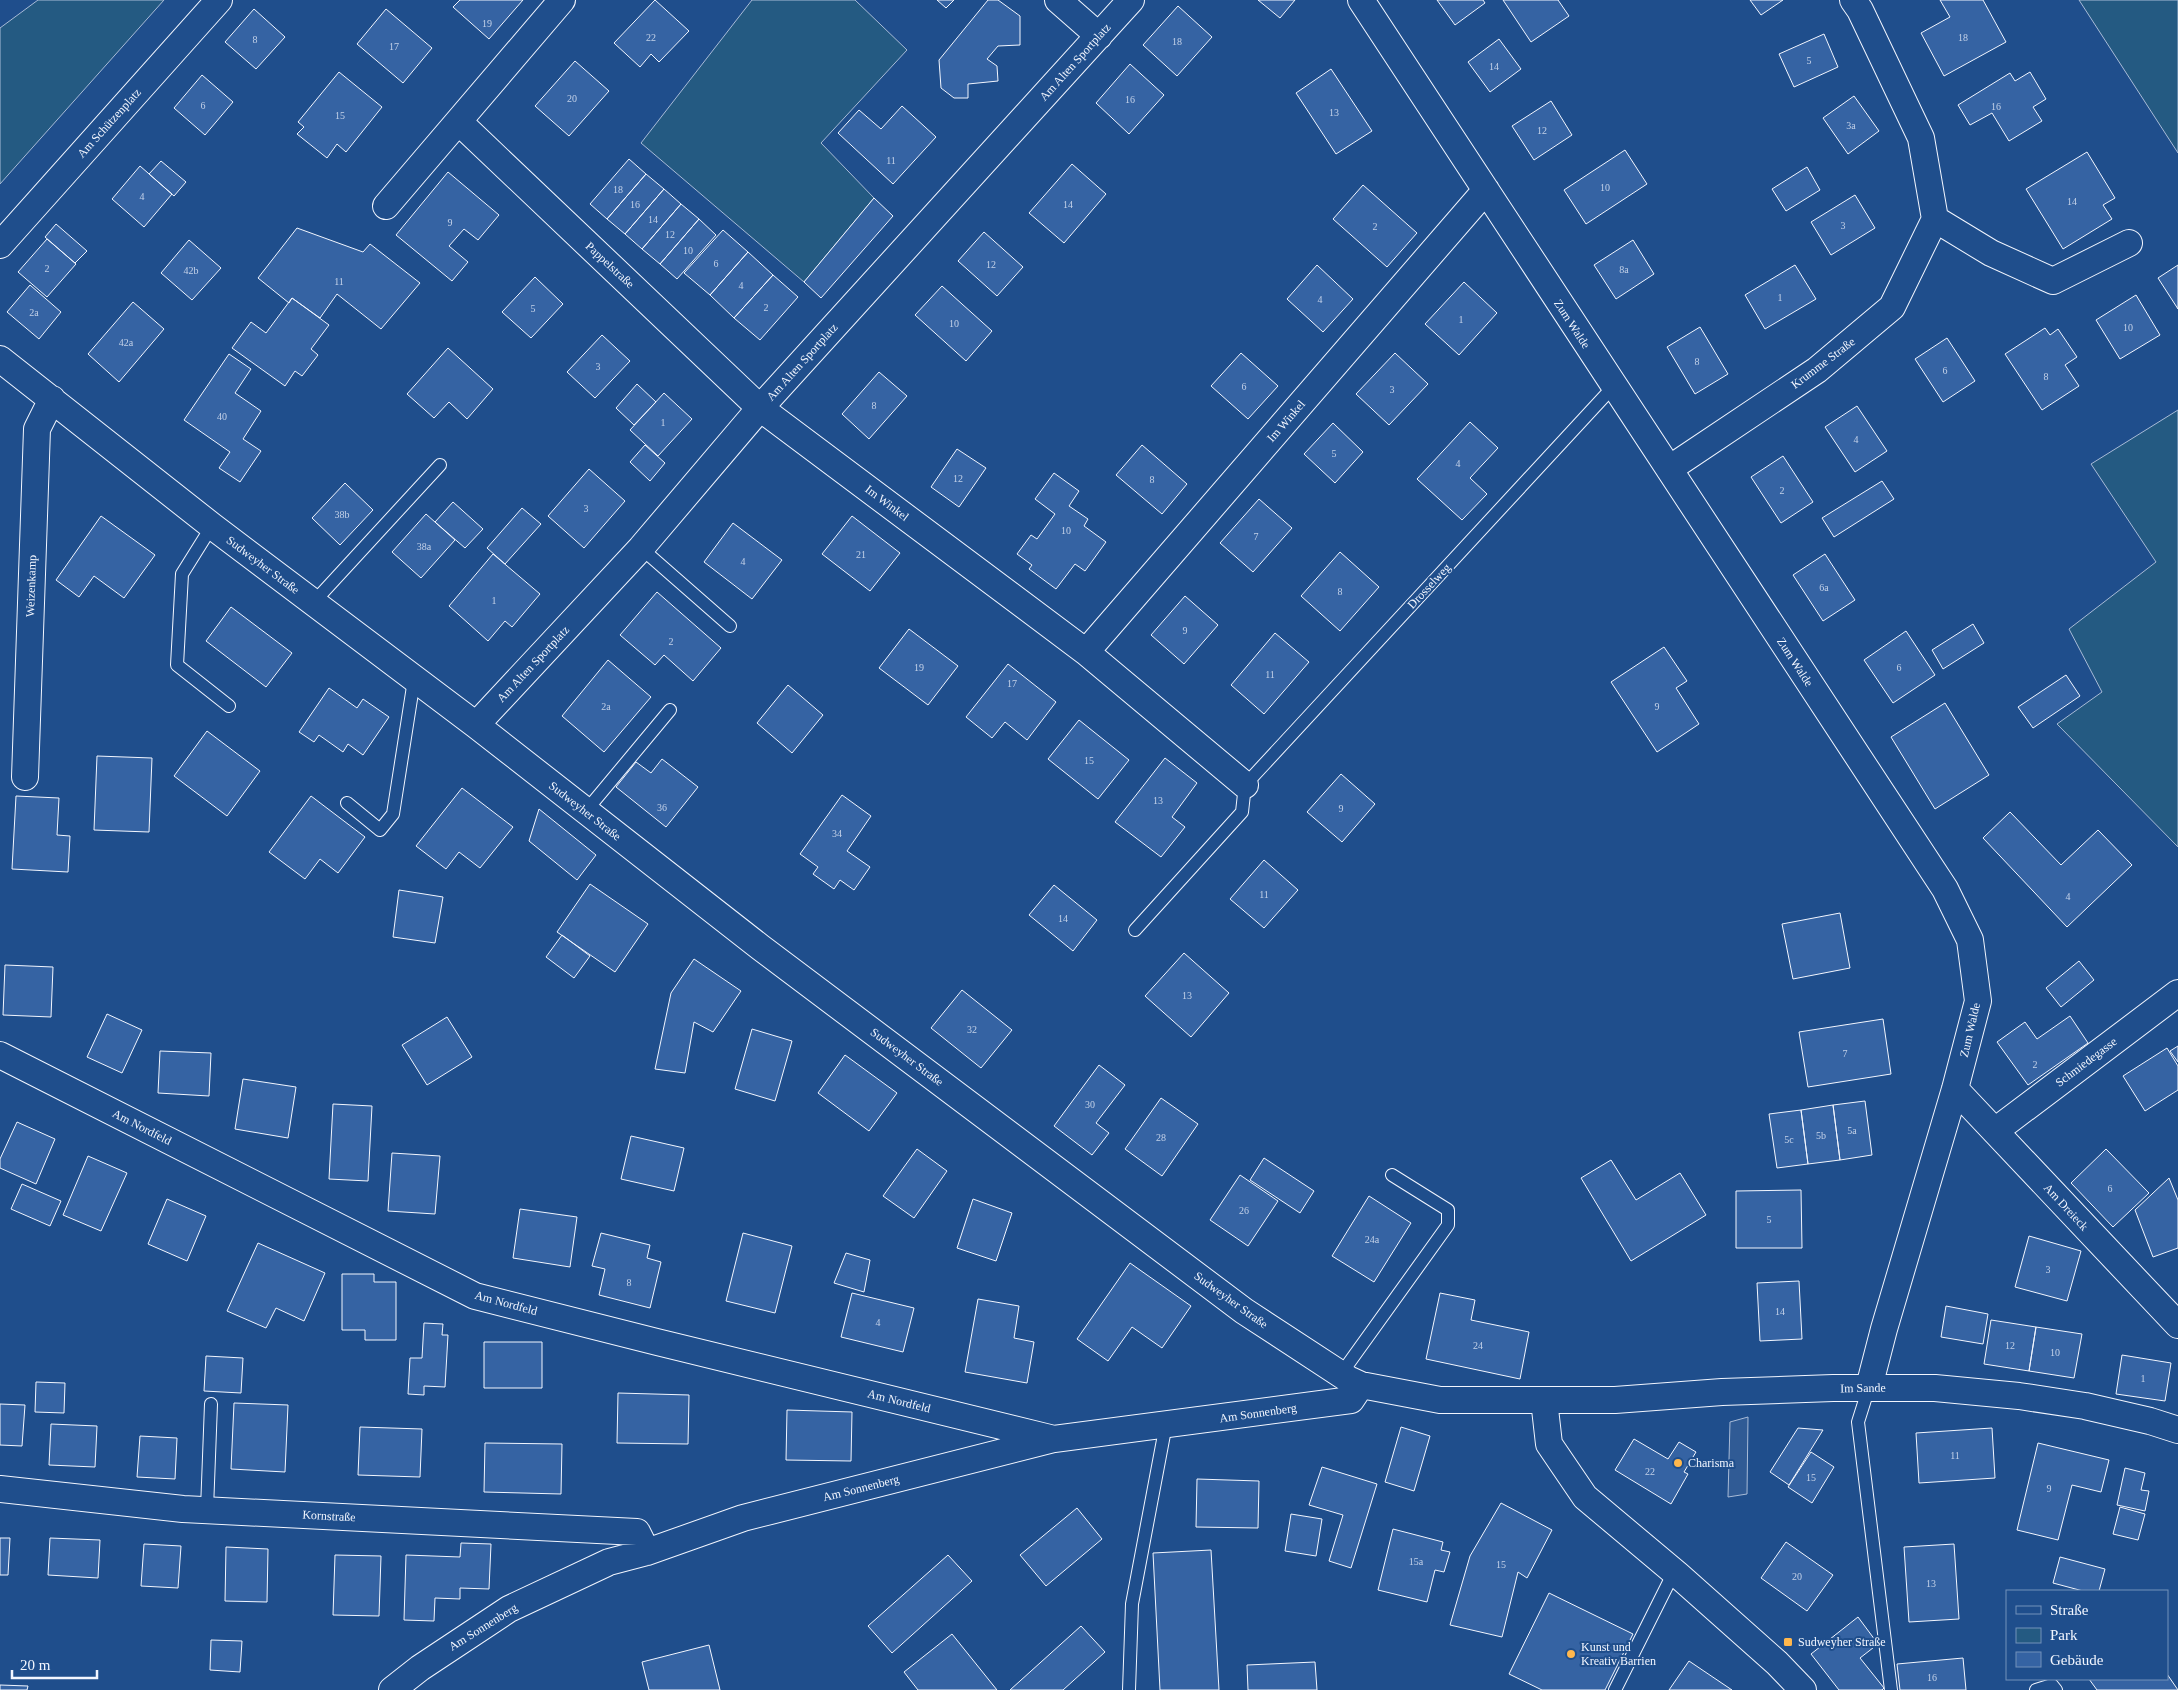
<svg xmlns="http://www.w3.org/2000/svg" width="2178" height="1690" font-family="'Times New Roman',serif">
<rect width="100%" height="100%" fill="#1f4e8c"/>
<!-- green -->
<path fill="#245a82" stroke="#a8bbd7" d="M38,0h126l-164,184v-156z
M752,0h103l52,50 -86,93 53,55 -70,84 -163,-139z
M2079,0h99v153z
M2178,410v437l-121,-123 45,-32 -33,-63 87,-67 -65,-98z"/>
<!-- parking -->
<path fill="#305b95" stroke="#a8bbd7" d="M1748,1417l-1,77 -19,3 2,-75z"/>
<!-- building -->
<path fill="#3563a3" stroke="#f2f6ff" d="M460,0h63l-34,39 -36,-32z
M655,0l34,31 -30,31 -8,-8 -11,13 -26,-24z
M937,0h17l-8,8z
M988,0h10l22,16v29l-22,1 -11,13 10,7 1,15 -30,3v14h-14l-13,-10 -2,-28z
M1258,0h37l-15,18z
M1437,0h46l2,3 -30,22z
M1503,0h55l11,16 -38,26z
M1750,0h33l-22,15z
M1940,0h43l23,42 -62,34 -23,-43 29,-16z
M1178,6l34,31 -35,39 -34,-31z
M254,9l31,28 -29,32 -31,-27z
M386,9l46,39 -29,35 -46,-39z
M1824,34l14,33 -44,20 -15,-33z
M1499,39l22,30 -31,23 -22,-30z
M575,61l34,30 -40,45 -34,-30z
M1130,64l34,31 -35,39 -33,-31z
M1331,69l41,62 -36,23 -40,-61z
M339,72l43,35 -36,45 -9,-8 -10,14 -30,-24 7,-7 -6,-5z
M2030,72l16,27 -13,8 9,14 -33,20 -17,-28 -22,12 -12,-20 52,-32 5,8z
M202,75l31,27 -28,33 -31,-27z
M1854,96l25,35 -31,23 -25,-36z
M1551,101l21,34 -38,25 -22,-34z
M902,106l34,31 -43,47 -55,-51 21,-23 22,19z
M1625,150l22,34 -61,40 -22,-34z
M2087,152l28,46 -12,7 9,14 -49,30 -37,-60z
M629,159l17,15 -39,45 -17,-15z
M161,161l25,21 -12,14 -25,-22z
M1072,164l34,30 -42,49 -35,-30z
M140,166l32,28 -28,33 -32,-28z
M1807,167l13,23 -34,21 -14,-22z
M448,172l51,43 -21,25 -14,-11 -15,17 19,16 -16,19 -56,-46z
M646,174l18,15 -39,45 -18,-15z
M1363,185l54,48 -30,34 -54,-48z
M664,189l17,15 -39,45 -17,-15z
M1855,195l20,33 -44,27 -20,-33z
M874,198l19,18 -72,82 -17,-16z
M681,204l18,15 -39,45 -18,-15z
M699,219l17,16 -39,44 -17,-15z
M56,224l31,27 -12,12 -30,-26z
M297,228l66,24 7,-8 50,39 -39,46 -44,-35 -17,24 -28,-20 -3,5 -31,-25z
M723,230l25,22 -38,43 -26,-22z
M984,232l39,35 -26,29 -39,-35z
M47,239l29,25 -29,33 -29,-25z
M189,240l32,28 -29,32 -31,-27z
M1633,240l21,34 -38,25 -22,-34z
M748,252l25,23 -39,43 -24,-23z
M1317,265l36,34 -30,33 -36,-33z
M1795,265l21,34 -51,30 -20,-34z
M2178,265v44l-20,-31z
M773,275l25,22 -38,43 -26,-22z
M535,277l28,27 -32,34 -29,-26z
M1464,282l33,31 -38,42 -34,-31z
M30,285l31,27 -22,27 -32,-27z
M942,286l50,45 -26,30 -51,-46z
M2136,295l24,40 -40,24 -24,-39z
M292,298l37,27 -18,24 7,6 -16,21 -7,-5 -10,15 -53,-38 19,-26 15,11z
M133,302l31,27 -45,53 -31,-28z
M1700,327l28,47 -33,20 -28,-47z
M2045,328l5,7 8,-6 19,28 -12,8 14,21 -37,24 -37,-56z
M602,335l28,26 -35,37 -28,-26z
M1947,338l28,43 -32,21 -28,-43z
M448,348l45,41 -26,30 -18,-17 -15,16 -27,-24z
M1241,353l37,33 -30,33 -37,-33z
M1395,353l33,31 -39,41 -33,-31z
M229,354l22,15 -16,24 26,18 -18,28 18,12 -21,31 -21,-14 11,-16 -46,-32z
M879,372l28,24 -38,43 -27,-25z
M637,384l19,18 -22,23 -18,-17z
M664,393l28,26 -34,37 -28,-26z
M1857,406l30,45 -32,21 -30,-45z
M1470,422l28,26 -28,30 17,16 -25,26 -45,-41z
M1333,423l30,29 -28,31 -31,-29z
M645,445l20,18 -15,18 -20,-19z
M1142,445l45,39 -25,30 -46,-39z
M957,449l29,19 -27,39 -28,-20z
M1783,456l30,46 -32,21 -30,-46z
M589,469l36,32 -41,47 -36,-32z
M1054,473l25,18 -10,15 19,13 -4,7 22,16 -21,29 -10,-7 -19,25 -27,-20 3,-4 -15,-11 14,-19 6,4 18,-25 -20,-15z
M1882,481l12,18 -60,38 -12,-19z
M345,483l28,27 -33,35 -28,-27z
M1259,499l33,29 -39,44 -33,-29z
M453,502l30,27 -18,19 -30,-26z
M522,508l19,16 -36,40 -18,-16z
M426,514l29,26 -34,38 -29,-26z
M101,516l54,39 -31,43 -30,-22 -15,21 -23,-17z
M852,516l48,37 -30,38 -48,-37z
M733,523l49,37 -30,39 -48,-37z
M1340,552l39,35 -39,44 -39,-35z
M493,554l47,40 -28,33 -7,-6 -17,20 -39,-35z
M1825,554l30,46 -32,21 -30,-46z
M657,592l64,56 -28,33 -29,-26 -9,10 -35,-30z
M1185,596l33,29 -34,39 -33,-29z
M231,607l61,46 -26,34 -60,-46z
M1973,624l11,19 -41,26 -11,-19z
M909,629l49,37 -30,39 -49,-37z
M1906,631l29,44 -42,28 -29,-43z
M1275,633l34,29 -45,52 -33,-29z
M1664,647l23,34 -11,7 23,36 -42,28 -46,-70z
M608,660l43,37 -47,55 -42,-36z
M1008,664l48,38 -29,38 -22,-18 -13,16 -26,-21z
M2066,675l14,21 -47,32 -15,-21z
M788,685l35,30 -31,38 -35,-30z
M329,688l28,20 6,-9 26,18 -26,38 -15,-11 -5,8 -24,-17 -5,7 -15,-10z
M1945,703l44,72 -54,34 -44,-72z
M1079,720l50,40 -31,39 -50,-40z
M207,731l53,40 -33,45 -53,-40z
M97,756l55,2 -3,74 -55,-2z
M1165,758l32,25 -25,34 13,10 -24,30 -46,-35z
M662,759l36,28 -32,40 -50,-40 20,-25 15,11z
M1341,774l34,30 -33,38 -35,-30z
M462,788l51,39 -33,41 -21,-16 -13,17 -30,-23z
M842,795l29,21 -24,35 23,16 -16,23 -14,-10 -6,9 -21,-15 5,-7 -18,-13z
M16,796l43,2 -2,37 13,1 -2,36 -56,-3z
M311,796l54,41 -27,36 -18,-14 -15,20 -36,-27z
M539,809l57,46 -19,25 -48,-39z
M2010,812l51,53 37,-35 34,35 -65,62 -84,-89z
M1264,860l34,30 -34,38 -34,-29z
M590,884l58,40 -33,48 -58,-40z
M1054,885l43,35 -24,31 -44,-36z
M399,890l44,7 -8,46 -42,-6z
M1840,913l10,55 -57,11 -11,-55z
M562,935l28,21 -16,22 -28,-21z
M1184,953l45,40 -38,44 -46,-41z
M694,959l47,32 -28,41 -19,-10 -9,51 -30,-4 16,-76z
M2079,961l15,19 -33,27 -15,-19z
M5,965l48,2 -2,50 -48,-2z
M962,990l50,40 -31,38 -50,-40z
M107,1014l35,16 -20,43 -35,-16z
M2070,1016l18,27 -60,42 -31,-43 28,-20 12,17z
M447,1017l25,40 -45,28 -25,-40z
M1883,1019l8,55 -83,13 -9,-55z
M752,1029l40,12 -17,60 -40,-12z
M2178,1046v16l-8,-11z
M2167,1048l11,18v24l-33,21 -22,-35z
M160,1051l51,2 -2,43 -51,-3z
M845,1055l52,38 -28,38 -51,-38z
M1099,1065l26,20 -29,38 13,10 -17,22 -38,-29z
M243,1079l53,8 -8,51 -53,-9z
M1161,1098l37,26 -36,52 -37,-27z
M1865,1101l7,54 -32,5 -7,-55z
M333,1104l39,2 -4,75 -39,-2z
M1833,1105l7,55 -32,4 -7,-54z
M1801,1110l7,54 -31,4 -8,-54z
M17,1122l38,17 -19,45 -36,-16v-9z
M631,1136l53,12 -10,43 -53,-12z
M917,1149l30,22 -33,47 -31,-22z
M2106,1149l43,44 -36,34 -42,-44z
M392,1153l48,3 -5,58 -47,-3z
M88,1156l39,17 -26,58 -38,-16z
M1264,1158l50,33 -14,22 -50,-33z
M1611,1160l25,40 44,-27 26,42 -75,46 -50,-83z
M1240,1175l38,26 -30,45 -38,-26z
M2169,1178l9,22v48l-25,9 -18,-47z
M22,1184l39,17 -11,25 -39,-17z
M1801,1190l1,58h-66v-57z
M1369,1196l42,27 -37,59 -42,-26z
M167,1199l39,17 -19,45 -39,-17z
M973,1199l39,14 -16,48 -39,-13z
M520,1209l57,8 -7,50 -57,-9z
M601,1233l49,12 -3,13 14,4 -11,46 -51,-13 6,-26 -13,-3z
M743,1233l49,13 -17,67 -49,-12z
M2029,1236l52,15 -14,50 -52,-14z
M258,1243l67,30 -21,48 -28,-13 -10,20 -39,-17z
M846,1253l24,7 -6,32 -30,-9z
M1130,1263l61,43 -29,42 -30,-21 -24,34 -31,-22z
M342,1274h32v8h22v58h-31v-10h-23z
M1799,1281l3,58 -42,2 -3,-58z
M852,1293l62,15 -11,44 -62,-15z
M1440,1293l35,7 -4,20 58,12 -9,47 -94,-20z
M978,1299l41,7 -5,32 20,4 -7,41 -62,-11z
M1946,1306l42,8 -5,30 -42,-7z
M1991,1320l45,7 -7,44 -45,-7z
M424,1323l19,1 -1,11h6l-3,52 -21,-1v9l-16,-1 2,-36h12z
M2036,1327l46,7 -8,44 -45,-7z
M484,1342h58v46h-58z
M2122,1355l49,8 -6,38 -49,-7z
M206,1356l37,2 -2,35 -37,-2z
M36,1382l29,1 -1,30 -29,-1z
M618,1393l71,2 -1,49 -71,-1z
M234,1403l54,2 -3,67 -54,-3z
M0,1404l25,1 -3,41 -22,-1z
M787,1410l65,2 -1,49 -65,-1z
M51,1424l46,2 -2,41 -46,-2z
M360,1427l62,2 -2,48 -62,-2z
M1401,1427l29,9 -16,55 -29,-9z
M1798,1428l25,2 -34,55 -19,-13z
M1992,1428l3,50 -76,5 -3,-50z
M140,1436l37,2 -2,41 -38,-2z
M1634,1439l34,20 11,-17 17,10 -12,20 4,2 -17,30 -56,-34z
M485,1443l77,1 -1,50 -77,-2z
M2038,1443l71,17 -8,32 -29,-7 -14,55 -41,-10z
M1811,1452l23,15 -22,36 -24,-16z
M1322,1467l55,17 -26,84 -22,-7 14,-46 -34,-10z
M2125,1468l20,5 -4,17 8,1 -4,20 -28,-6z
M1197,1479l62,2 -1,47 -62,-1z
M1501,1503l51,27 -25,48 -9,-6 -16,65 -52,-12 20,-69z
M2120,1507l25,7 -7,26 -25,-6z
M1077,1508l25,31 -56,47 -26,-31z
M1291,1514l31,5 -6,37 -31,-5z
M1393,1529l50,13 -2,8 9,2 -6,20 -9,-2 -8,32 -49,-12z
M0,1538h10l-2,37h-8z
M50,1538l50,2 -2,38 -50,-3z
M1786,1542l47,33 -26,36 -46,-33z
M461,1543l30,1 -2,45 -29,-1v11l-25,-1 -1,23 -30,-1 2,-65 54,2z
M144,1544l37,2 -3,42 -37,-2z
M1954,1544l5,75 -50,3 -5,-75z
M226,1547l42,2 -1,53 -42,-1z
M1211,1550l8,140h-59l-7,-137z
M335,1555l46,1 -2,60 -46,-1z
M948,1555l24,26 -80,72 -24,-27z
M2060,1557l45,12 -6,22h-16l-30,-8z
M1549,1593l84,41 -28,56h-63l-33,-16z
M1858,1617l20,27 -18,14 24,30 -2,2h-43l-28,-36z
M1081,1626l24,26 -42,38h-53z
M952,1634l45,56h-79l-14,-18z
M211,1640l31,1 -2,31 -30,-2z
M709,1645l11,45h-71l-7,-28z
M1963,1658l3,32h-66l-3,-26z
M1689,1661l43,29h-63z
M1315,1662l2,28h-69l-1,-25z
M2167,1674l11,16h-81l-8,-11h78z
M0,1685l28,1 -1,4h-27z"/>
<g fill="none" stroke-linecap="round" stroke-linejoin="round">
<defs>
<path id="lane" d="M212,526l-30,48 -5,91 52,41
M641,548l89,78
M313,603l127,-138
M347,803l33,27 13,-16 21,-134
M585,812l85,-102
M1135,930l107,-118 3,-27 368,-398
M1341,1374l107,-149v-15l-56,-35
M1869,1387l-11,35 33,268
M207,1509l4,-105
M1129,1690l3,-86 34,-180
M1615,1690l59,-118
M2036,1690l16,-5 4,5"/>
<path id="street" d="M1058,0l41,36
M1361,0l584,889 25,51 8,61 -23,88 -71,240 -15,58
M459,122l301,286 326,244 159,133
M386,206l176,-206
M1935,219l56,34 62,28 76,-38
M0,245l219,-245
M0,359l212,167 264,199 284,222 484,364 104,68 13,6 79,15h175l107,-8 111,-4h102l84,8 66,10 65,15 28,9
M1669,469l148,-99 75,-63 43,-88 -14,-81 -61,-128 -7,-10
M1086,652l400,-462
M476,725l165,-177 119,-140 371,-408
M25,777l12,-348 15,-30
M0,1055l475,241 182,46 397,97
M1955,1089l223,236
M1995,1131l183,-138
M1544,1400l5,44 36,53 93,78 99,88 26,27
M0,1489l183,20 454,23 10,20
M392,1690l28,-22 89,-59 100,-47 38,-10 96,-34 311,-79 297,-39 10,-15"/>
</defs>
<!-- lane casing -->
<use href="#lane" stroke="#f2f6ff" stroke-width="14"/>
<!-- street casing -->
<use href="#street" stroke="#f2f6ff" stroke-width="28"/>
<!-- lane -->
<use href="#lane" stroke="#1f4e8c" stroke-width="12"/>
<!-- street -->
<use href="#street" stroke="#1f4e8c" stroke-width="26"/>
</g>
<!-- markers -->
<g fill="#ffb74d" stroke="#1f4e8c" stroke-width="2">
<circle cx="1678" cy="1463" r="5"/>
<rect x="1783" y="1637" width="10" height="10" rx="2.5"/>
<circle cx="1571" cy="1654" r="5"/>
</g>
<g text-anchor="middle" stroke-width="4" stroke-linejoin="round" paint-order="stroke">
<!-- number labels -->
<g font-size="10" fill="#c3d1e8">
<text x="487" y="27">19</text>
<text x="651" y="41">22</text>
<text x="1963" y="41">18</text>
<text x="255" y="43">8</text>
<text x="1177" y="45">18</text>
<text x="394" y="50">17</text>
<text x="1809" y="64">5</text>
<text x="1494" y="70">14</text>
<text x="572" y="102">20</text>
<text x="1130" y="103">16</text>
<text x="203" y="109">6</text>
<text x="1996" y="110">16</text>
<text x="1334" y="116">13</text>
<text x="340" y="119">15</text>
<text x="1851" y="129">3a</text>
<text x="1542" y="134">12</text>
<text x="891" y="164">11</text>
<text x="1605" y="191">10</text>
<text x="618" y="193">18</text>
<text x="142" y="200">4</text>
<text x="2072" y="205">14</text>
<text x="635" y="208">16</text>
<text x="1068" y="208">14</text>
<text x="653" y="223">14</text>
<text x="450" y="226">9</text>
<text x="1843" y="229">3</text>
<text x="1375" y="230">2</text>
<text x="670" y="238">12</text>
<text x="688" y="254">10</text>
<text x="716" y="267">6</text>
<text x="991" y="268">12</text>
<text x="47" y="272">2</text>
<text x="1624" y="273">8a</text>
<text x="191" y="274">42b</text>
<text x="339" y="285">11</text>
<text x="741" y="289">4</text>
<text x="1780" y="301">1</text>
<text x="1320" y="303">4</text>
<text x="766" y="311">2</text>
<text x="533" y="312">5</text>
<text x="34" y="316">2a</text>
<text x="1461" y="323">1</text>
<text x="954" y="327">10</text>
<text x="2128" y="331">10</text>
<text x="126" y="346">42a</text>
<text x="1697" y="365">8</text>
<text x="598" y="370">3</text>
<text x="1945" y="374">6</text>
<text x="2046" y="380">8</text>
<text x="1244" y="390">6</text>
<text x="1392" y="393">3</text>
<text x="874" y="409">8</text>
<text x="222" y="420">40</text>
<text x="663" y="426">1</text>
<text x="1856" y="443">4</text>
<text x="1334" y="457">5</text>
<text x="1458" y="467">4</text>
<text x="958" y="482">12</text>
<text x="1152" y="483">8</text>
<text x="1782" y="494">2</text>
<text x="586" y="512">3</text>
<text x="342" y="518">38b</text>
<text x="1066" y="534">10</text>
<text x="1256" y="540">7</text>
<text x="424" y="550">38a</text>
<text x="861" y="558">21</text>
<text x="743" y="565">4</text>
<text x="1824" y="591">6a</text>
<text x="1340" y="595">8</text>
<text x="494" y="604">1</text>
<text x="1185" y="634">9</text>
<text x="671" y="645">2</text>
<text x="919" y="671">19</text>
<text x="1899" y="671">6</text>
<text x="1270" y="678">11</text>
<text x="1012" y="687">17</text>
<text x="606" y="710">2a</text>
<text x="1657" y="710">9</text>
<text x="1089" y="764">15</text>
<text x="1158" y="804">13</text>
<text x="662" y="811">36</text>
<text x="1341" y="812">9</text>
<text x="837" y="837">34</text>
<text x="1264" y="898">11</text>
<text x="2068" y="900">4</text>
<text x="1063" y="922">14</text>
<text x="1187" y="999">13</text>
<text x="972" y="1033">32</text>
<text x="1845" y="1057">7</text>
<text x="2035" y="1068">2</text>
<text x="1090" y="1108">30</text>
<text x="1852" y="1134">5a</text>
<text x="1821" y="1139">5b</text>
<text x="1161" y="1141">28</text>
<text x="1789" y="1143">5c</text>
<text x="2110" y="1192">6</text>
<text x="1244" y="1214">26</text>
<text x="1769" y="1223">5</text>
<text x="1372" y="1243">24a</text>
<text x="2048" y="1273">3</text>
<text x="629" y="1286">8</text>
<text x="1780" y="1315">14</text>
<text x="878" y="1326">4</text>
<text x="1478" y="1349">24</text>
<text x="2010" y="1349">12</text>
<text x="2055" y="1356">10</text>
<text x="2143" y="1382">1</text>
<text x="1955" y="1459">11</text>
<text x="1650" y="1475">22</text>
<text x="1811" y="1481">15</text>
<text x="2049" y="1492">9</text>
<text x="1416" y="1565">15a</text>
<text x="1501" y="1568">15</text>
<text x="1797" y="1580">20</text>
<text x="1931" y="1587">13</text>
<text x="1932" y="1681">16</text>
</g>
<!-- street labels -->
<g font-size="12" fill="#f2f6ff" stroke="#1f4e8c">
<text transform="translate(1075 62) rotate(-48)" y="4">Am Alten Sportplatz</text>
<text transform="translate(109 123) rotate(-48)" y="4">Am Schützenplatz</text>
<text transform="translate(610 265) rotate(43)" y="4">Pappelstraße</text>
<text transform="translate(1572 324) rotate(57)" y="4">Zum Walde</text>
<text transform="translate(802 362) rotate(-48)" y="4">Am Alten Sportplatz</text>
<text transform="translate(1823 363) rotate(-37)" y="4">Krumme Straße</text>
<text transform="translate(1286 421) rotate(-49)" y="4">Im Winkel</text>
<text transform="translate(887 503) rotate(37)" y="4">Im Winkel</text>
<text transform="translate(263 565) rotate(37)" y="4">Sudweyher Straße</text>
<text transform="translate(31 586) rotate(-88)" y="4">Weizenkamp</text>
<text transform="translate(1429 586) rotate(-47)" y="4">Drosselweg</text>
<text transform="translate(1795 662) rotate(57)" y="4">Zum Walde</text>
<text transform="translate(533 664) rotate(-47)" y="4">Am Alten Sportplatz</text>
<text transform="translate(585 811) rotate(38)" y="4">Sudweyher Straße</text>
<text transform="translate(1970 1030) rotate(-77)" y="4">Zum Walde</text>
<text transform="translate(907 1057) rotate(37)" y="4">Sudweyher Straße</text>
<text transform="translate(2086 1062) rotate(-37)" y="4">Schmiedegasse</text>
<text transform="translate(142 1127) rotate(27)" y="4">Am Nordfeld</text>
<text transform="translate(2066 1207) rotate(47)" y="4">Am Dreieck</text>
<text transform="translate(1231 1300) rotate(36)" y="4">Sudweyher Straße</text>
<text transform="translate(506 1303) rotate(15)" y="4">Am Nordfeld</text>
<text transform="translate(1863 1388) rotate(-1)" y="4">Im Sande</text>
<text transform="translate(899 1401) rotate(14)" y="4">Am Nordfeld</text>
<text transform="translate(1258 1413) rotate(-8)" y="4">Am Sonnenberg</text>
<text transform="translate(861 1488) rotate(-14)" y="4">Am Sonnenberg</text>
<text transform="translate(329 1516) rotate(3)" y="4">Kornstraße</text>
<text transform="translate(483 1627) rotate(-32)" y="4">Am Sonnenberg</text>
</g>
<!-- poi labels -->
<g font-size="12" fill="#f2f6ff" stroke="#1f4e8c" text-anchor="start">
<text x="1688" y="1467">Charisma</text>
<text x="1798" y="1646">Sudweyher Straße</text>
<text x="1581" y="1651">Kunst und<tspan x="1581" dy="14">Kreativ Barrien</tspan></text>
</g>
</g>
<!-- legend -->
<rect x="2006" y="1590" width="162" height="90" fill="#1f4e8c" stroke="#7391ba"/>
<rect x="2016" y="1606" width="25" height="8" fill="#1f4e8c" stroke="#7391ba"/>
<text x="2050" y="1615" font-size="15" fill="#f2f6ff">Straße</text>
<rect x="2016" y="1628" width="25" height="15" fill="#245a82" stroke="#7391ba"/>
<text x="2050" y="1640" font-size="15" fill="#f2f6ff">Park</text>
<rect x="2016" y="1652" width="25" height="15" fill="#3563a3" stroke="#7391ba"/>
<text x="2050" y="1665" font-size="15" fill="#f2f6ff">Gebäude</text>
<!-- scale -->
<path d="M12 1670v8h85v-8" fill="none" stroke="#f2f6ff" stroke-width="2.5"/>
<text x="20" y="1670" font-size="15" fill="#f2f6ff" stroke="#1f4e8c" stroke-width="4" paint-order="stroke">20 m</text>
</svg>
